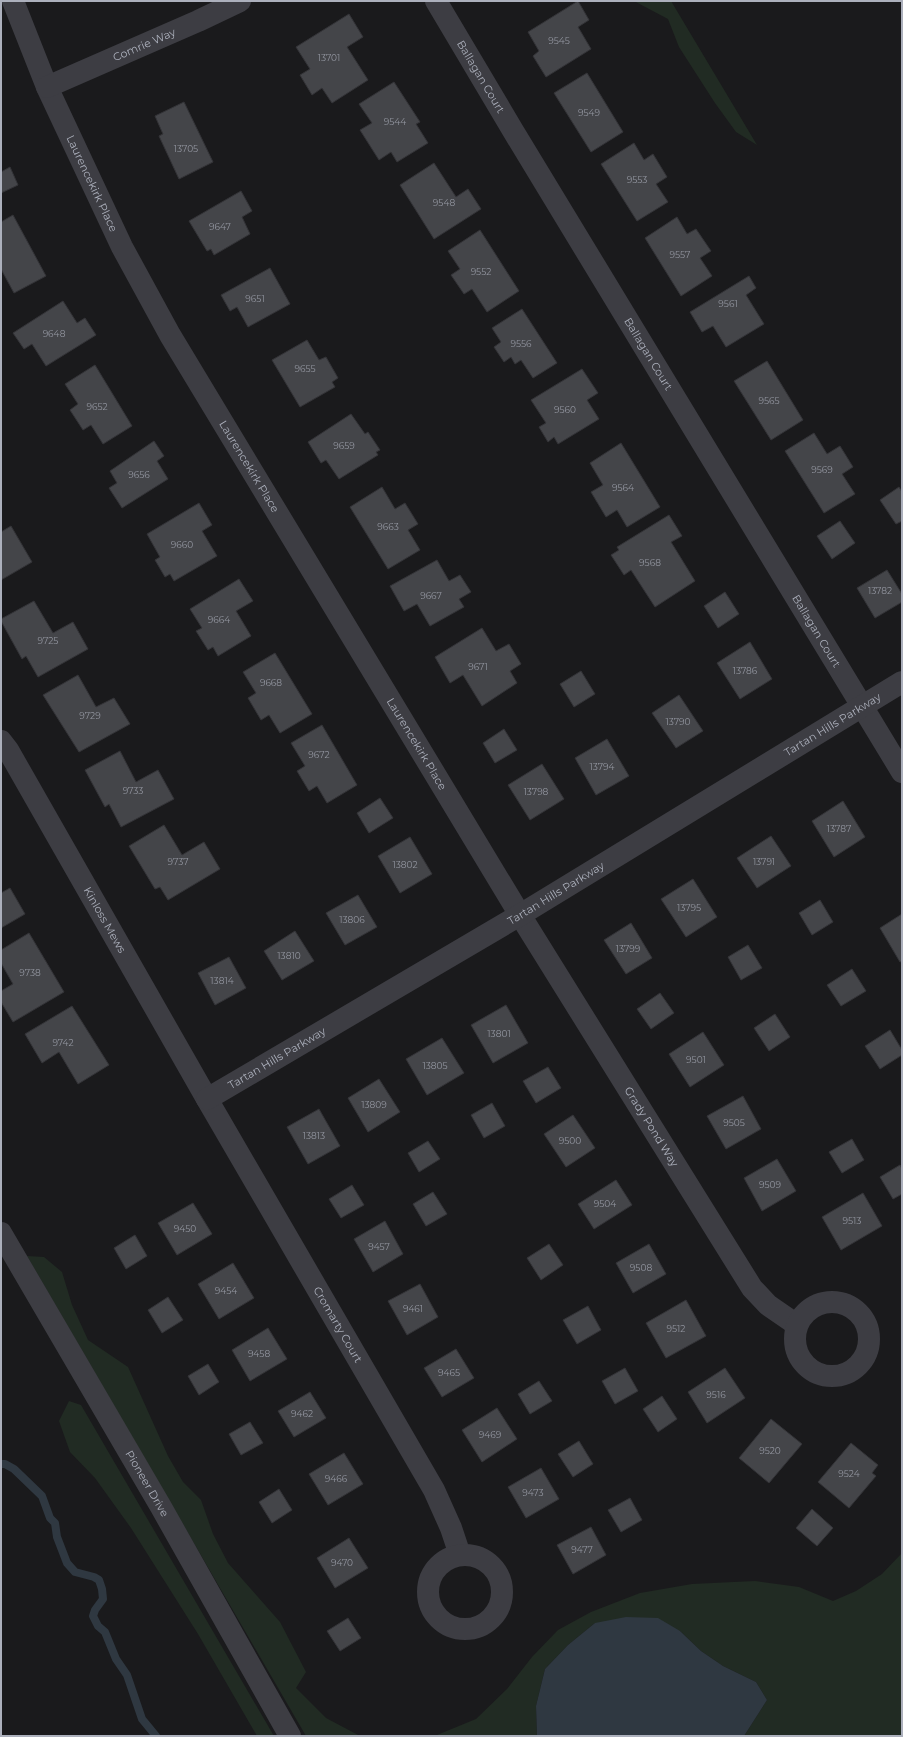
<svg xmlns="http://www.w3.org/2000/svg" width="903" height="1737" font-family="Montserrat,sans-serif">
<rect width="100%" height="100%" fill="#1a1a1c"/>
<!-- green -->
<path fill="#212b23" d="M634,1h37l86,144 -21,-13 -21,-29 -36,-56 -11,-28z
M27,1256l17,1 18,15 10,33 16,35 40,27 40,89 15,26 18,18 12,34 15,29 52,59 26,50 -10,16 30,30 34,18h-54z
M69,1401l12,4 193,331h-17l-59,-102 -67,-106 -36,-50 -25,-26 -11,-31z
M902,1553v183h-158l23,-36 -11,-18 -33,-16 -22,-15 -21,-20 -85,-8 -27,22 -23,24 -9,37 1,30h-124l24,-1 39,-16 31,-30 25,-32 26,-27 33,-18 49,-19 52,-9 63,-3 44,6 34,14 23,-10 26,-17z"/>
<!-- water -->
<path fill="#2f3841" d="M626,1617l32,1 22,13 21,20 22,15 33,16 11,18 -23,36h-207l-1,-30 9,-37 23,-24 27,-22z"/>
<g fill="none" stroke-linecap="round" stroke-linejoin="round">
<!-- stream -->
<path stroke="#2f3841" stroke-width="8" d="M1,1464h4l9,5 28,27 8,22 5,5 2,14 10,26 8,9 19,5 5,3 3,9 1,10 -8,11 -2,6 5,10 7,6 11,27 11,16 15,44 14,17"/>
</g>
<!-- building -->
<path fill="#444549" stroke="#343438" d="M578,1l11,19 -11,7 13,22 -45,28 -13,-21 6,-5 -11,-19z
M349,14l14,23 -16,10 21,33 -36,23 -10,-15 -10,7 -12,-20 10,-6 -14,-22z
M587,73l36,59 -32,20 -37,-59z
M394,82l26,40 -4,2 12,19 -31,19 -6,-10 -12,8 -19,-30 12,-7 -13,-19z
M184,102l29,60 -34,17 -20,-43 4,-2 -8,-18z
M634,143l10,17 9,-6 14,23 -11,7 12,18 -31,19 -36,-57z
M434,163l22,34 12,-8 13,20 -47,30 -34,-54z
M10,167l8,18 -17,8v-21z
M241,191l11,20 -10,6 8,17 -36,21 -3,-6 -4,2 -18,-30z
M13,215l33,61 -32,17 -13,-24v-47z
M677,217l10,17 9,-5 15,22 -11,7 12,18 -31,20 -36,-58z
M480,230l39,61 -32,21 -15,-23 -8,5 -13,-19 9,-6 -12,-18z
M270,268l20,36 -42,23 -11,-20 -7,4 -9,-16z
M749,276l7,12 -10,7 18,29 -38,23 -13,-21 -11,6 -12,-20z
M63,301l14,22 8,-5 11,17 -50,31 -14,-22 -8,5 -11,-16z
M522,309l35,54 -24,15 -12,-18 -6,4 -4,-7 -7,5 -10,-15 7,-5 -9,-14z
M307,340l12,20 7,-3 12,21 -6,4 3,5 -35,20 -28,-47z
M767,361l36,59 -32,20 -37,-59z
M95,365l37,61 -29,18 -12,-19 -8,5 -13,-20 8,-6 -13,-20z
M582,369l16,24 -11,7 12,19 -41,25 -4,-7 -6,5 -9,-15 7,-4 -15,-23z
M351,414l14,20 3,-2 12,18 -4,2 2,3 -39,24 -13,-19 -5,3 -13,-21z
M814,433l13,21 13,-8 13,21 -11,7 13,20 -31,19 -39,-62z
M154,441l10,15 -7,5 11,18 -46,29 -13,-20 8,-5 -7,-12z
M621,443l39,64 -33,20 -10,-17 -11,7 -15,-25 12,-7 -13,-22z
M382,487l13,22 10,-6 13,21 -10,6 12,20 -32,19 -38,-62z
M899,487l3,5v29l-6,3 -16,-24z
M199,503l13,22 -10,6 15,25 -43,25 -4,-7 -5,3 -10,-17 5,-3 -13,-23z
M669,515l13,21 -11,6 24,39 -40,26 -24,-37 -7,5 -13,-20 8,-5 -2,-3z
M840,521l15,22 -23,16 -15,-23z
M11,526l21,36 -31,18v-48z
M437,560l12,21 11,-6 11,17 -12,7 5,8 -34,19 -13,-22 -13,7 -14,-25z
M887,570l15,24v8l-27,16 -18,-30z
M239,579l14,22 -17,10 15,25 -33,20 -5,-9 -5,3 -12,-19 6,-3 -12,-19z
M725,592l14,22 -21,14 -14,-22z
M34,601l19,32 20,-11 15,27 -50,28 -12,-21 -4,3 -21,-38v-2z
M482,628l14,23 13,-7 12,20 -11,7 7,12 -35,23 -19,-31 -13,8 -15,-26z
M750,642l22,37 -32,20 -23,-36z
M275,653l37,61 -32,19 -11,-18 -8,5 -13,-22 8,-5 -13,-21z
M581,671l14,23 -21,13 -14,-23z
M78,675l18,32 18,-9 16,26 -51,28 -36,-57z
M679,695l24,36 -27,17 -24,-35z
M322,725l35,60 -30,18 -10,-17 -8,5 -12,-20 8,-5 -14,-23z
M504,729l13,21 -22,13 -12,-20z
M607,739l22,37 -33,19 -21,-37z
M120,751l16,31 22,-12 16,29 -53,28 -12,-23 -4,3 -20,-37z
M542,764l22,35 -34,21 -22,-35z
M380,798l13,20 -24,15 -12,-20z
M843,801l22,36 -31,20 -22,-36z
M164,825l18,30 22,-13 16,27 -52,31 -8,-13 -5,2 -26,-43z
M771,836l20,30 -34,22 -20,-30z
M410,837l22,37 -32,19 -22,-37z
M693,879l24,38 -31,20 -25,-38z
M10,888l15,26 -24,14v-35z
M358,895l19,32 -32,18 -19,-32z
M820,900l13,22 -21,13 -13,-22z
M902,914v47l-2,1 -20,-34z
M631,923l21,35 -26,16 -22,-34z
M295,931l19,30 -32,19 -18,-29z
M29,933l35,59 -51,30 -12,-20v-11l12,-7 -12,-21v-13z
M748,945l14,23 -21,12 -13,-23z
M229,957l17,31 -31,17 -17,-32z
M852,969l14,22 -25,15 -14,-21z
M660,993l14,20 -23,16 -14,-20z
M506,1005l22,38 -35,20 -22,-38z
M72,1006l37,59 -31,19 -19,-32 -17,11 -17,-29z
M775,1014l15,23 -21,14 -15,-23z
M890,1030l12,20v5l-22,14 -15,-23z
M703,1032l21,33 -34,22 -21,-33z
M442,1038l22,35 -37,22 -21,-36z
M548,1067l13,21 -25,15 -13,-22z
M379,1079l21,33 -32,20 -20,-34z
M743,1096l18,33 -35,20 -19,-33z
M492,1103l13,23 -21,12 -13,-23z
M319,1109l21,37 -32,18 -21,-37z
M573,1115l22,33 -29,19 -22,-33z
M852,1139l12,21 -22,13 -13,-21z
M428,1141l12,18 -21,13 -11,-19z
M777,1159l19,32 -34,20 -18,-33z
M900,1165l2,4v25l-9,5 -13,-22z
M616,1180l16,25 -38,24 -16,-25z
M352,1185l12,20 -23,13 -12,-19z
M433,1192l14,22 -21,12 -13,-22z
M863,1193l19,33 -41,24 -19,-33z
M193,1203l19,31 -35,21 -19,-32z
M385,1221l18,33 -30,18 -19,-33z
M135,1235l12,21 -21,13 -12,-21z
M549,1244l14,21 -22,15 -14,-22z
M649,1244l17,30 -33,19 -17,-30z
M233,1263l21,35 -35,21 -21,-35z
M420,1284l18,33 -31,18 -19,-34z
M168,1297l15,23 -21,13 -14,-23z
M686,1300l20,36 -40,22 -20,-35z
M588,1306l13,24 -24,14 -14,-24z
M268,1328l19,31 -37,22 -18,-31z
M456,1349l18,29 -32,19 -18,-29z
M208,1364l11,18 -20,13 -11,-19z
M625,1368l13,23 -23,13 -13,-23z
M725,1368l20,30 -38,25 -19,-31z
M539,1381l13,20 -22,13 -12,-20z
M310,1392l16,26 -32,19 -16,-26z
M662,1396l15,23 -19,13 -15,-23z
M497,1408l20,31 -35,23 -20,-32z
M771,1419l31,25 -33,39 -30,-25z
M250,1422l13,21 -22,12 -12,-21z
M579,1441l14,23 -20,13 -15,-23z
M851,1443l27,22 -6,8 4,3 -27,32 -31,-26z
M344,1453l19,31 -35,21 -19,-31z
M541,1468l18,31 -33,19 -18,-31z
M279,1489l13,21 -20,13 -13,-21z
M630,1498l12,22 -21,12 -13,-22z
M812,1509l21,19 -16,18 -21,-18z
M591,1527l15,28 -33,19 -16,-29z
M349,1538l19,30 -33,20 -18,-30z
M348,1618l13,20 -21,13 -13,-20z"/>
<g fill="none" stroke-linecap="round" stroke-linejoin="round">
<!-- minor -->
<g stroke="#3d3d43" stroke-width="22">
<path id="s1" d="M13,1l34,86 75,160 48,88 350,580 232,373 16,17 29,20"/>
<path id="s2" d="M436,1l76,128 390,643"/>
<path id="s3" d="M47,87l151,-66 42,-20"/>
<path id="s4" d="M1,741l7,9 199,349 227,391 17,38 9,27"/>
<path id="s5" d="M207,1099l313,-184 382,-233"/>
<path id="s6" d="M1,1233l160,274 129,229"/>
<circle cx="832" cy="1339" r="37"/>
<circle cx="465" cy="1592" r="37"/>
</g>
</g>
<g text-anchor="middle" stroke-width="3.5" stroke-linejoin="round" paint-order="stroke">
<!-- number labels -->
<g font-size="9" fill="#92959f">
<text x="559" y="44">9545</text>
<text x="329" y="61">13701</text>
<text x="589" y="116">9549</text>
<text x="395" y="125">9544</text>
<text x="186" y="152">13705</text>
<text x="637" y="183">9553</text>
<text x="444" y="206">9548</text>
<text x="220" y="230">9647</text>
<text x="680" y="258">9557</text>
<text x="481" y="275">9552</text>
<text x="255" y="302">9651</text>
<text x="728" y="307">9561</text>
<text x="54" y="337">9648</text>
<text x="521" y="347">9556</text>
<text x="305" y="372">9655</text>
<text x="769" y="404">9565</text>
<text x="97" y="410">9652</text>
<text x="565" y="413">9560</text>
<text x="344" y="449">9659</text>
<text x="822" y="473">9569</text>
<text x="139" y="478">9656</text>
<text x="623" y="491">9564</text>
<text x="388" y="530">9663</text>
<text x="182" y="548">9660</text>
<text x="650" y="566">9568</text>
<text x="880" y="594">13782</text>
<text x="431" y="599">9667</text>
<text x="219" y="623">9664</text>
<text x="48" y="644">9725</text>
<text x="478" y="670">9671</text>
<text x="745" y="674">13786</text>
<text x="271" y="686">9668</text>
<text x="90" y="719">9729</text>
<text x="678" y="725">13790</text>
<text x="319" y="758">9672</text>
<text x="602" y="770">13794</text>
<text x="133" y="794">9733</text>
<text x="536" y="795">13798</text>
<text x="839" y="832">13787</text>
<text x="178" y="865">9737</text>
<text x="764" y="865">13791</text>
<text x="405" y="868">13802</text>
<text x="689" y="911">13795</text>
<text x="352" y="923">13806</text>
<text x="628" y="952">13799</text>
<text x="289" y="959">13810</text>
<text x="30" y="976">9738</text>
<text x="222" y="984">13814</text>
<text x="499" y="1037">13801</text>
<text x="63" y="1046">9742</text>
<text x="696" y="1063">9501</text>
<text x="435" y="1069">13805</text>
<text x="374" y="1108">13809</text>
<text x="734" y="1126">9505</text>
<text x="314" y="1139">13813</text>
<text x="570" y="1144">9500</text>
<text x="770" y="1188">9509</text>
<text x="605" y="1207">9504</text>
<text x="852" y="1224">9513</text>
<text x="185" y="1232">9450</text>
<text x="379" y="1250">9457</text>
<text x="641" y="1271">9508</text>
<text x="226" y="1294">9454</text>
<text x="413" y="1312">9461</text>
<text x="676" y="1332">9512</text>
<text x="259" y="1357">9458</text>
<text x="449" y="1376">9465</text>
<text x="716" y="1398">9516</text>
<text x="302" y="1417">9462</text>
<text x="490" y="1438">9469</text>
<text x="770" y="1454">9520</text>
<text x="849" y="1477">9524</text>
<text x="336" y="1482">9466</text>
<text x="533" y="1496">9473</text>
<text x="582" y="1553">9477</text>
<text x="342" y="1566">9470</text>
</g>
<!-- street labels -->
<g font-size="11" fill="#acb0bc" stroke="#151517">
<text dy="4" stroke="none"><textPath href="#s3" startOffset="106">Comrie Way</textPath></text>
<text dy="4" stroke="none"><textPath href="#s2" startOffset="88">Ballagan Court</textPath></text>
<text dy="4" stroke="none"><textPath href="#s1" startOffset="199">Laurencekirk Place</textPath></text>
<text dy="4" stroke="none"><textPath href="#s2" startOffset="412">Ballagan Court</textPath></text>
<text dy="4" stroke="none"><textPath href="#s1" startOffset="523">Laurencekirk Place</textPath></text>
<text dy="4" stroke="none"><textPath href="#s2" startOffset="736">Ballagan Court</textPath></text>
<text dy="4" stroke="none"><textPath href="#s5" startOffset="729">Tartan Hills Parkway</textPath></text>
<text dy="4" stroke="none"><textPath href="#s1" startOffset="847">Laurencekirk Place</textPath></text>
<text dy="4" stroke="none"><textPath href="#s5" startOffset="405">Tartan Hills Parkway</textPath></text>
<text dy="4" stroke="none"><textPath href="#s4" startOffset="207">Kinloss Mews</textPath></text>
<text dy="4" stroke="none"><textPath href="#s5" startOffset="81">Tartan Hills Parkway</textPath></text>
<text dy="4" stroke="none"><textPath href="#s1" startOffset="1296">Grady Pond Way</textPath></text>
<text dy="4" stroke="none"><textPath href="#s4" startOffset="674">Cromarty Court</textPath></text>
<text dy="4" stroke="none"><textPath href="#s6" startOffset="290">Pioneer Drive</textPath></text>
</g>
</g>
<!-- border -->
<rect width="903" height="1737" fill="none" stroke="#acb0bc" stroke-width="4"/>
</svg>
